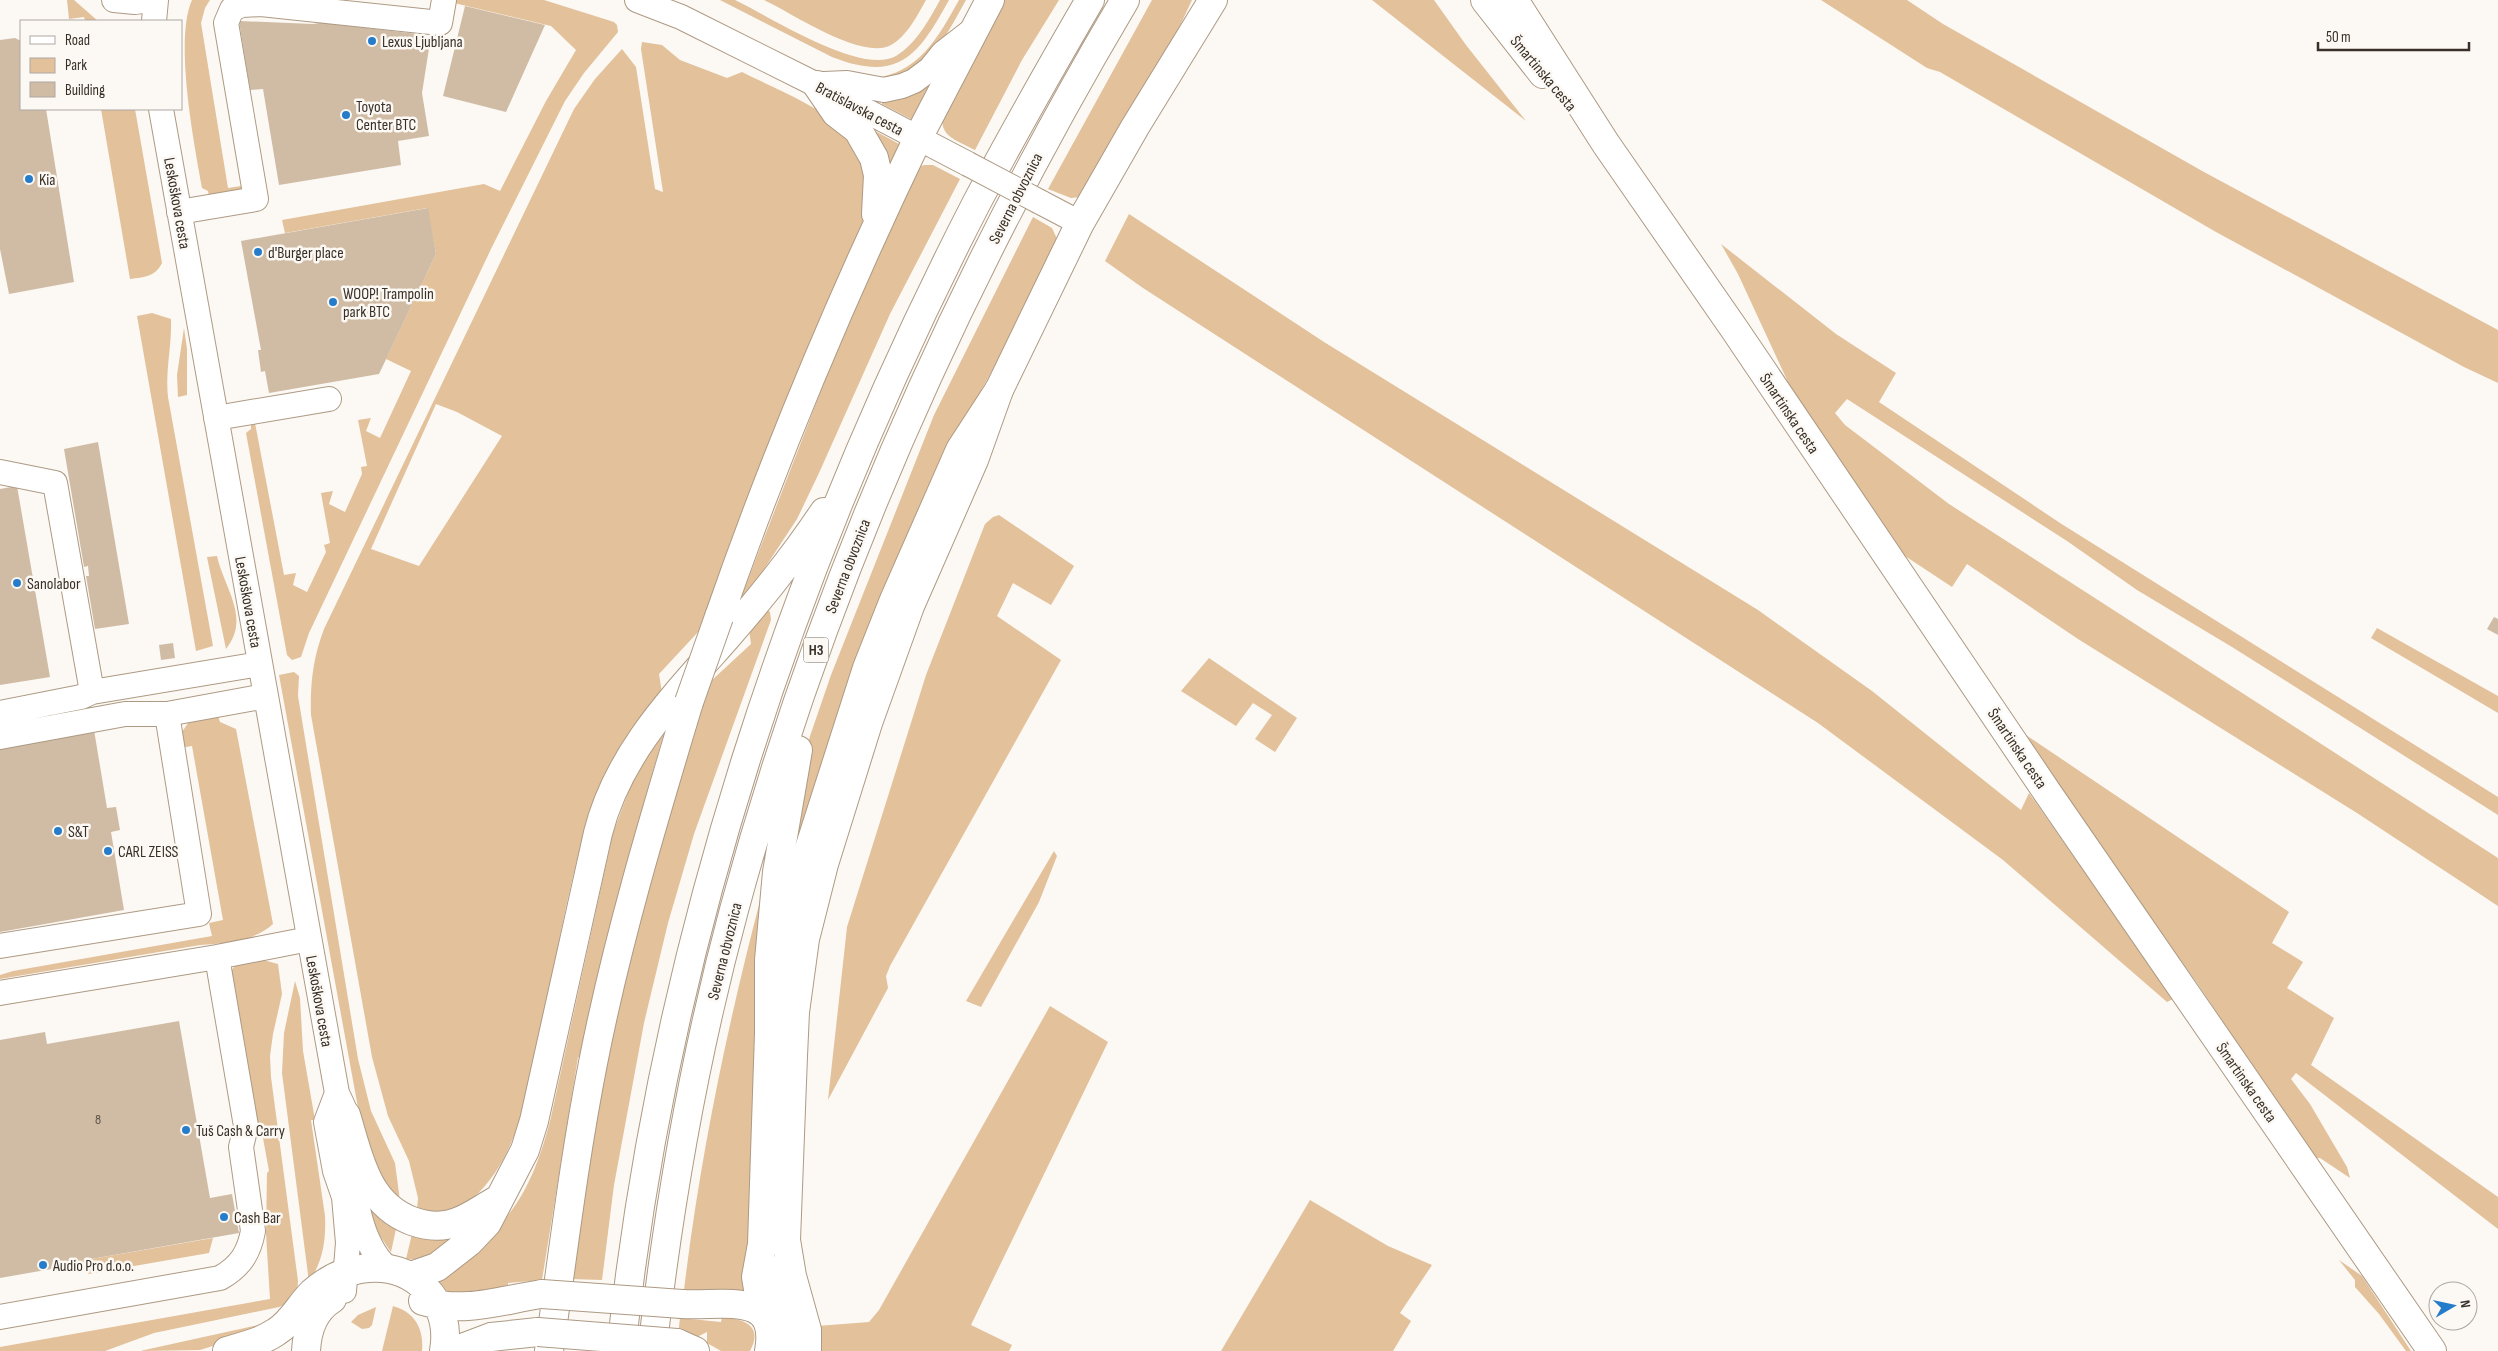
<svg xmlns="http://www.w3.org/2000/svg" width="2498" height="1351" font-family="'Sofia Sans Condensed',sans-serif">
<rect width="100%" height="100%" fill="#fcf8f3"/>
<!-- green -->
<path fill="#e2c19b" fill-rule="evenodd" d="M67,0h7l24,21h-13l-1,-4 -15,2z
M192,0h18l-5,8 -4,15 27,165 13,-2 1,5 -33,6 -1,-6 -6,-3c-8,-45 -28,-148 -10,-188z
M455,0h89l70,22 3,3 1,7 -34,41 -19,28 -74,148 -182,384 -8,24 -9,3 -5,-5 -41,-222 5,-4v-5l4,-1 29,152 12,-2 -3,12 14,7 19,-40 -2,-7 6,-2 -9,-50 12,-2 -4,13 16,8 17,-38 -1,-7 6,-1 -9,-46 13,-2 -5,13 14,7 31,-67 -25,-12 50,-105 -9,-46 -142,25 -3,-13 202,-36 16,7 46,-90 30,-51 -25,-24 -97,-23z
M720,0h15c34,16 126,76 161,56 20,-12 33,-36 44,-56h9c-31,56 -50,83 -117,57z
M764,0h162c-9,16 -19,36 -35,45 -29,16 -99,-32 -127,-45z
M959,0h7c-17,30 -37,73 -74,80 -6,1 -14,-2 -20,-2 46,-3 67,-42 87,-78z
M1005,0h54l-37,60 -47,90c-18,-10 -37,-13 -32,-37z
M1152,0h40l-20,43 -92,154 -9,1 -23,-9z
M1372,0h62l32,45 60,76z
M1821,0h86l36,24 261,148 294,158v53l-34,-16 -248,-135 -276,-160 -13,-4z
M642,42l20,3 18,15 47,18 15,-6c70,35 140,53 121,149l-132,319 -32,91 -40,43 3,19c-28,33 -54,66 -68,108 -24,72 -36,149 -52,224 -12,54 -20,119 -58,162 -20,23 -38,28 -67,22l1,-11 -9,-37 -21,-45 -16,-59 -61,-342c-1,-31 2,-57 13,-86l250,-520 21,-30 27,-30 14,18 19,122 8,3 -22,-143zM436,404l21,8 45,24 -83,130 -48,-17z
M930,82l2,1 -19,37 -31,-16v-4z
M101,109h34l27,154c-7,14 -18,14 -32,16z
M875,131l26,14 -10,25 -18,-38z
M924,165h9l27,14 -70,135 -71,159 -22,46 -54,82 -1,-6 87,-225 87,-202z
M1129,214l195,128 434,268 114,81 149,119 8,-17 144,206 -6,3 -164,-142 -185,-137 -675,-435 -38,-27z
M1033,217l19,11 6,13 -12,31 -81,148 -172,440 15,-118 23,-67 103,-260z
M1721,244l115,90 60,39 -17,29 181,121 438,274v18l-266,-168 -95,-57 -70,-49 -220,-142 -12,14 10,12 104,79 549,354v48l-141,-93 -279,-174 -111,-75 -15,23 -50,-33 -84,-123 -30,-49 -50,-108z
M152,313l19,6c1,27 -6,52 -3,78l45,249 -17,5 -59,-335z
M184,328l3,21v46l-9,2 -1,-22z
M999,515l75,51 -23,39 -38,-22 -16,33 64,44 -171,306 -4,10 2,12 -60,112 19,-173 79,-252 59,-151 8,-7z
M217,556c7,32 34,62 9,93l-19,-92z
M767,609l3,3 1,8 -77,214 -26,89 -24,100 -30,162 -12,95 -31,-1 31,-199 52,-220 57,-179 40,-37 -2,-14z
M2377,628l121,68v17l-127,-75z
M1209,658l88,60 -22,34 -20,-13 17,-24 -19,-12 -17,23 -55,-35z
M294,672l5,4 -1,20 60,363 13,52 24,52 5,38 -10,-9 -25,-46 -86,-471z
M218,716l2,6 16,7 37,195c-20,18 -48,19 -73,21l-200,34v-4l13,-4 199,-35 -3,-13 14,-3 -31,-174 -13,2 1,-13 8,-12z
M667,723c-33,111 -63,222 -87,335l-2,-1 -36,223 -34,3v2l-33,9h-25l-16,-14c22,-19 46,-37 67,-57 27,-28 41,-70 50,-106l62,-284 21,-56z
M2020,731l269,181 -17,31 31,19 -16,26 47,30 -23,47 187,132v32l-202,-156 -5,6 19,25 37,63 3,11 -30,-20h-6l-117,-175 -79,-109z
M1054,851l3,5 -18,46 -58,105 -15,-6z
M761,897l-15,393h-62c16,-133 43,-263 77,-393z
M263,960l15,4 4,30 -9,40 -3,22 1,21 27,204c0,12 -7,22 -19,26l-125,26 -49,18h-105v-4l270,-48 -4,-65 1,-61 2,-2 -6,-33h-7l-4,-14 6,-1 -27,-152 6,-8z
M295,981l5,17 3,53 12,69h-4l14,96c1,25 -2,45 -16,66l-27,-209 2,-40z
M1050,1006l58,36 -137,283 41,20 -3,6h-192v-25l52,-4 10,-12z
M1310,1200l78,46 44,19 -32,48 11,8 -18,30h-172z
M366,1205l18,13 -1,3 13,8 -5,23 -11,-16 -3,1z
M412,1234l43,2c-16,13 -27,26 -49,23z
M213,1238l-4,15 -121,21 -8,-13z
M2339,1260l23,16 49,75h-5l-27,-37 -24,-27v-7z
M393,1306c22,6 31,23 29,45h-40z
M376,1307l-4,18 -3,3 -7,1 -11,-7 7,-7z
M722,1317c21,2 42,8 28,34h-29l-14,-8v-11l-8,4 -21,-1 2,-17 41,4z
M272,1322l-40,18 -32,10 -60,1z"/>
<!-- building -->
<path fill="#d0bca5" d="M465,6l80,19 -39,87 -63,-16z
M239,21l74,3 19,-3 1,3 84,10 -1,6 14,2 -8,51 7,43 -31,5 3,24 -122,20 -16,-96 -13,1z
M15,38l6,3v68h25l28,173 -65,12 -9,-45v-209z
M428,208l8,46 -57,120 -110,19 -4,-22 -4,1 -3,-22h3l-20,-109z
M98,442l31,182 -34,5 -9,-53h3l-1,-10 -4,1 -20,-118z
M17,486l33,191 -50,8v-196z
M2494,617l4,2v16l-11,-6z
M173,643l2,15 -14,2 -2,-15z
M94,730l13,78 9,-1 4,23 -9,2 13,78 -124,22v-186z
M179,1021l31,177 22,-4 7,39 -159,28v3l-80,14v-238l45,-8 2,12z"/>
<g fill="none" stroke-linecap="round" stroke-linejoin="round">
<defs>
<path id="minor" d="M114,0l21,2 14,-2
M637,0l44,17 136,68 151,79
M154,21l2,-21
M824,84l23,-1 37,7 18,-4 12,-5 16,-12 13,-16 31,-24
M161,109l176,984c3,7 7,14 9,21 3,11 2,24 4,35 4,39 7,90 37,119
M1040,202l40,21
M179,212l77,-13 -30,-176 6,-14 10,-4 19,-1 179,19 4,-23
M216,418l113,-19
M0,472l55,11 37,209
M0,713l81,-16 11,-5 168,-28
M0,737l125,-23h42l99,-18
M0,946l199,-32 -32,-200
M0,993l217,-36 92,-18
M337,1093l-11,29 9,49 9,26 4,46 -4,48
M0,1317l220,-39c20,-11 29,-25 33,-47l-12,-84 5,-21 -29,-169"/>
<path id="major" d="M1485,0l58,74
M1514,0l92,144 129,186 312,462 385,559
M918,138l72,-138
M769,1269l22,64 -1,18
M423,1301c42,13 77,-1 119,-7
M682,1304c38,3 98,-15 87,47
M762,1313l-6,-36 6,-33 7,-211 31,-156 67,-209 27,-68 66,-150 39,-60 81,-167 55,-96 78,-127
M677,1343l18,8
M227,1351c17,-5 34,-9 49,-19 16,-10 23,-26 36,-39 31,-28 81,-37 113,-5 17,17 23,40 19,63
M306,1351c1,-20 8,-41 26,-52
M454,1351l37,-14 47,-5"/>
<path id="highway" d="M817,85l19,28 22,17 16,28 4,17 -2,39
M719,617c57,-164 124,-323 199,-479
M769,1033v-73l8,-88 21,-122
M346,1115c13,42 20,89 66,106 14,5 30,7 45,1 14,-5 27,-15 40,-22
M411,1276l26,-9 32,-25 18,-19 38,-73 9,-29 64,-288c20,-79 75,-135 128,-195 35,-40 68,-81 98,-126
M549,1351c14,-97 25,-192 44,-288 24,-122 60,-242 96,-361
M621,1351c42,-400 172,-792 356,-1149 36,-68 74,-135 113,-202
M652,1351c17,-149 43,-297 82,-441 87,-321 222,-625 391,-910
M807,1351v-21l-15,-54 -6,-36 7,-184 2,-44 10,-73 19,-75 44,-141 42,-117 64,-146 25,-70"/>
</defs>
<!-- minor casing -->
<use href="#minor" stroke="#ad9a84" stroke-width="26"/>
<!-- major casing -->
<use href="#major" stroke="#ad9a84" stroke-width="30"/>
<!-- highway casing -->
<use href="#highway" stroke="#ad9a84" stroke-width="30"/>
<!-- minor -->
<use href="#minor" stroke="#fff" stroke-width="24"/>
<!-- major -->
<use href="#major" stroke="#fff" stroke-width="28"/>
<!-- highway -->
<use href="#highway" stroke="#fff" stroke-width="28"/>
<defs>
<path id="minor-bridge" d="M968,164l72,38"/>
<path id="major-bridge" d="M542,1294l140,10
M538,1332l139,11"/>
<path id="highway-bridge" d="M689,702l30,-85"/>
</defs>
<!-- minor-bridge casing -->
<use href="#minor-bridge" stroke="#ad9a84" stroke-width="26" stroke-linecap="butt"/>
<!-- major-bridge casing -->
<use href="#major-bridge" stroke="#ad9a84" stroke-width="30" stroke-linecap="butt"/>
<!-- highway-bridge casing -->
<use href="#highway-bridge" stroke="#ad9a84" stroke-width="30" stroke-linecap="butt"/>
<!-- minor-bridge -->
<use href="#minor-bridge" stroke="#fff" stroke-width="24"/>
<!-- major-bridge -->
<use href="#major-bridge" stroke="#fff" stroke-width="28"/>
<!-- highway-bridge -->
<use href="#highway-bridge" stroke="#fff" stroke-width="28"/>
</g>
<!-- markers -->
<g fill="#257cca" stroke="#fcf8f3" stroke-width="2">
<circle cx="372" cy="41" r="5"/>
<circle cx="346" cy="115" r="5"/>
<circle cx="29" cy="179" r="5"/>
<circle cx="258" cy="252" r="5"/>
<circle cx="333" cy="302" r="5"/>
<circle cx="17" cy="583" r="5"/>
<circle cx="58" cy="831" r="5"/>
<circle cx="108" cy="851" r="5"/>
<circle cx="186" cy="1130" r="5"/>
<circle cx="224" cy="1217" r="5"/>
<circle cx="43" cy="1265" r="5"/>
</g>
<g text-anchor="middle" stroke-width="5" stroke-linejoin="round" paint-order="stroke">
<!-- number labels -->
<g font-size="14" fill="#5e5347">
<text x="98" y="1124">8</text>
</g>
<!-- shield labels -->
<rect fill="#fcf8f3" stroke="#736c65" stroke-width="1" x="803.5" y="637.5" width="25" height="25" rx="4"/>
<g font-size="15" font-weight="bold" fill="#383028">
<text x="816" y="655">H3</text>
</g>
<!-- poi labels -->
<g font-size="16" fill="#383028" stroke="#fcf8f3" text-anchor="start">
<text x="382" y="47">Lexus Ljubljana</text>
<text x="356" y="112">Toyota<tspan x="356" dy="18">Center BTC</tspan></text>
<text x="39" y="185">Kia</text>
<text x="268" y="258">d'Burger place</text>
<text x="343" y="299">WOOP! Trampolin<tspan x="343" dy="18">park BTC</tspan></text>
<text x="27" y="589">Sanolabor</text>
<text x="68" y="837">S&amp;T</text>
<text x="118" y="857">CARL ZEISS</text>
<text x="196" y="1136">Tuš Cash &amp; Carry</text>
<text x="234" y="1223">Cash Bar</text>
<text x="53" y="1271">Audio Pro d.o.o.</text>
</g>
<!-- street labels -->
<g font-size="16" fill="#383028" stroke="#fcf8f3">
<text transform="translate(1544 73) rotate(50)" y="6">Šmartinska cesta</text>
<text transform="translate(860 108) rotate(28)" y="6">Bratislavska cesta</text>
<text transform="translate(1015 198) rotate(-63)" y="6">Severna obvoznica</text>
<text transform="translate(178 203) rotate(80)" y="6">Leskoškova cesta</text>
<text transform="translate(1790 413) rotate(56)" y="6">Šmartinska cesta</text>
<text transform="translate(847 566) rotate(-69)" y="6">Severna obvoznica</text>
<text transform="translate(249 602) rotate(80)" y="6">Leskoškova cesta</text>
<text transform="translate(2018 748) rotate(56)" y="6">Šmartinska cesta</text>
<text transform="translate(724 951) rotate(-76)" y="6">Severna obvoznica</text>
<text transform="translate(320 1001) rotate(80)" y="6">Leskoškova cesta</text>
<text transform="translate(2247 1082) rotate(55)" y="6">Šmartinska cesta</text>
</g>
</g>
<!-- legend -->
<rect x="20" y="20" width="162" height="90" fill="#fcf8f3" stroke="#aea8a2"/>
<rect x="30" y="36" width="25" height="8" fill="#ffffff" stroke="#aea8a2"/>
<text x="65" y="45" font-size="15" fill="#383028">Road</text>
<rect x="30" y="58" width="25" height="15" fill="#e2c19b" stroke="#aea8a2"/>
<text x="65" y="70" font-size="15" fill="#383028">Park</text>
<rect x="30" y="82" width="25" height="15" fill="#d0bca5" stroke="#aea8a2"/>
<text x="65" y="95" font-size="15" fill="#383028">Building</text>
<!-- north arrow -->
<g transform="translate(2453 1306) rotate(81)"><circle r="24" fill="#fcf8f3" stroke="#aea8a2"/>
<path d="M0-4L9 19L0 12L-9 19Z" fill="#257cca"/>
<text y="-8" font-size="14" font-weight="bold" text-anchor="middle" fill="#383028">N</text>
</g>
<!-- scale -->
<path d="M2318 42v8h151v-8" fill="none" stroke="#383028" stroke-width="2.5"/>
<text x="2326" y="42" font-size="15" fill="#383028" stroke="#fcf8f3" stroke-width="4" paint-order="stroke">50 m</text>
</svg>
